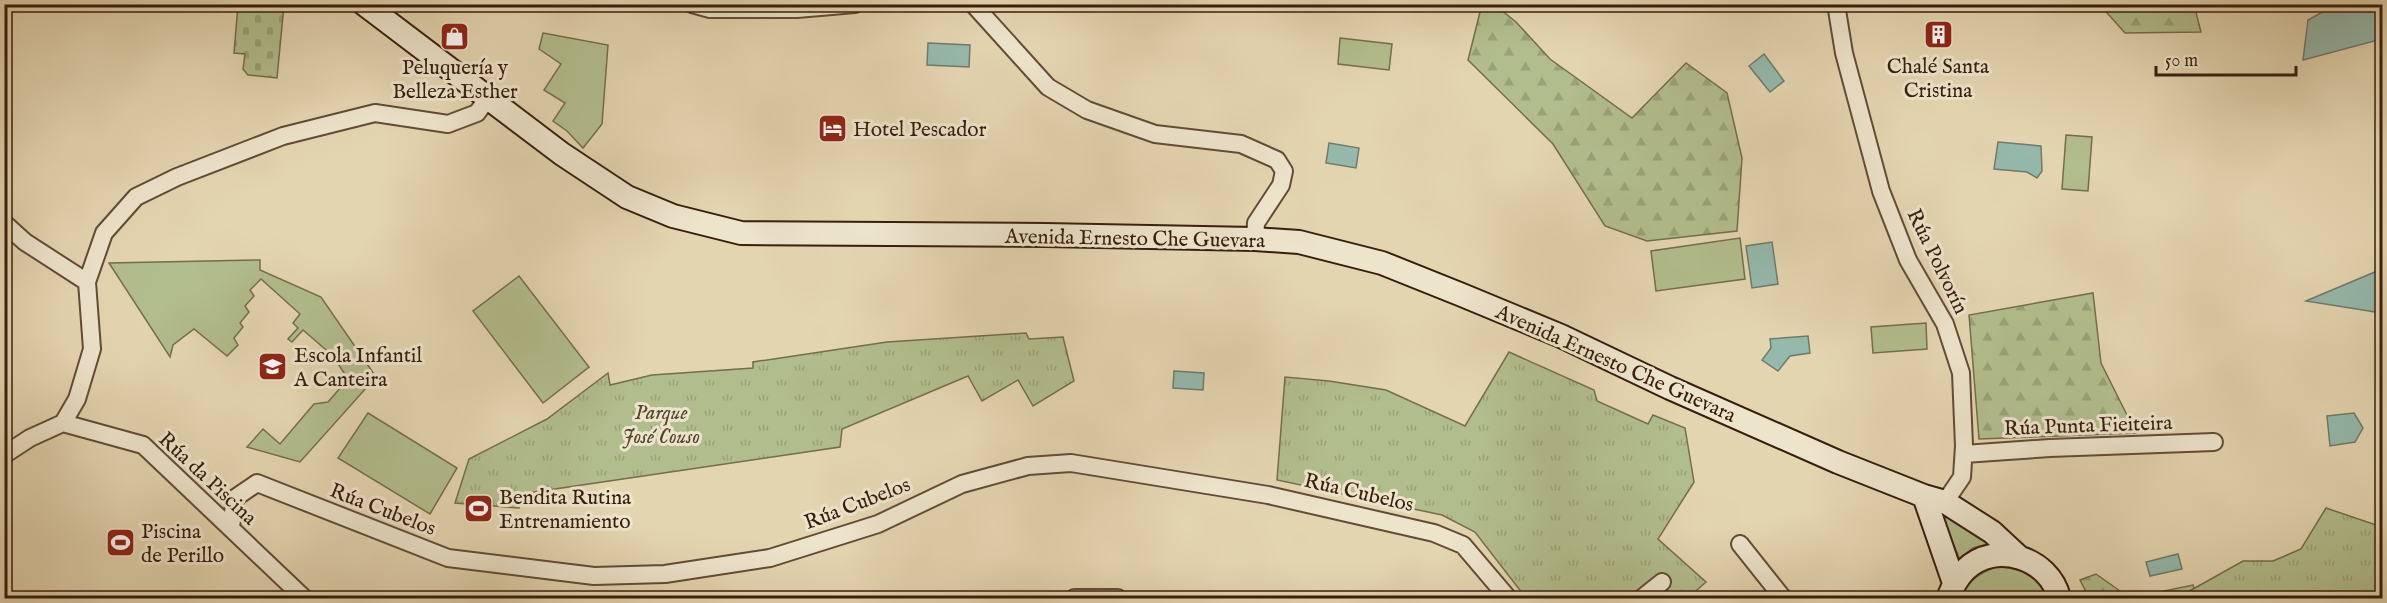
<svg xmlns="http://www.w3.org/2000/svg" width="2387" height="603" font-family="'IM FELL English',serif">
<defs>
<pattern id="forest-firs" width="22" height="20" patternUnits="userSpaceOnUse" patternTransform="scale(1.5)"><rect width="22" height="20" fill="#b2bd8d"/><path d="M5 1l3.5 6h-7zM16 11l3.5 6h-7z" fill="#9aa278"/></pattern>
<pattern id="cemetery-stones" width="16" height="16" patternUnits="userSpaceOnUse" patternTransform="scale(1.5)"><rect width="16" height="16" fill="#b2bd8d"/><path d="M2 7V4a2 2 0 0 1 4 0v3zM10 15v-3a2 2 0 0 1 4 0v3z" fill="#9aa278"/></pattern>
<pattern id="park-tufts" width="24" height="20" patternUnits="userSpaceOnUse" patternTransform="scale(1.5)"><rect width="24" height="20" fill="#b2bd8d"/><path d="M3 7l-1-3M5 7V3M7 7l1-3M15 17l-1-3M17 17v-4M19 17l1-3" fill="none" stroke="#9aa278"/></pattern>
</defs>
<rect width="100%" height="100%" fill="#e4d5b1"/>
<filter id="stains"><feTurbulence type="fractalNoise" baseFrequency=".00333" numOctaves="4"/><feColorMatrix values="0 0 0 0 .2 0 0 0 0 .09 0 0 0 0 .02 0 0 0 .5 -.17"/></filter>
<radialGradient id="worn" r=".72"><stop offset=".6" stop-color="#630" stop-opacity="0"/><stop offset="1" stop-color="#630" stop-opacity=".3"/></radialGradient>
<!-- grass -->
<path fill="#b2bd8d" stroke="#746e4c" stroke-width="1.5" d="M543,33l65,12 -6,79 -19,24 -16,-17 -14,-10 12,-18 -21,-13 17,-26 -22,-15z
M1340,38l52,6 -3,26 -51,-6z
M2066,135l26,2 -4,54 -26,-2z
M1740,238l5,41 -89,12 -5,-40z
M260,260v10l61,27 55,80 -76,85 -53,-15 16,-18 17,15 34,-40 14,-2 20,-23 -15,-23 -30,-26 -11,12 -4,-3 10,-11 -5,-5 7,-9 -39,-35 -11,11 4,6 -9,10 4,6 -9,11 3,4 -9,11 4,7 -11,11 -33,-27 -21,16 -3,12 -61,-94z
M519,276l70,91 -46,36 -70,-92z
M1926,323l1,26 -54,4 -2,-26z
M368,413l89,55 -27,46 -92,-56z
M1938,508l53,35 -18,5 -13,12z
M1996,567c23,0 43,8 51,31h-86c5,-17 19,-25 35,-31z"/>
<!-- forest -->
<path fill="url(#forest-firs)" stroke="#746e4c" stroke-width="1.5" d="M1495,5l21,17 34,37 82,59 54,-55 41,30 15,65 -5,73 -90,10 -42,-15 -52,-82 -85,-84 13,-52z
M2100,5h94l7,27 -76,1z
M2093,293l8,70 35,70 -157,6 -10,-124z
M2096,574l34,24 63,-13 5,13h-109l-9,-18z"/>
<!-- cemetery -->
<path fill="url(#cemetery-stones)" stroke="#746e4c" stroke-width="1.5" d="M238,5h46l-7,73 -29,-3 -5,-6 2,-15 -11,-1z"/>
<!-- park -->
<path fill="url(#park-tufts)" stroke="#746e4c" stroke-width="1.5" d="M1026,333l3,6 34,-2 11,44 -41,25 -15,-26 -36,21 -14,-25 -126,53 -2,18 -319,47 -2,14 -64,-5 14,-44 78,-40 61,-46 2,12 42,-10 101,-7v-6l134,-20z
M1509,352l85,38 3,11 51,23 5,-9 32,13 9,54 -36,57 48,43 -18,16h-162l-51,-66 -33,-17 -165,-35 8,-103 44,4 57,9 79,36z
M2326,508l56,19v71h-205l66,-37h30l28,-12z"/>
<!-- water -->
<path fill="#95b9ac" stroke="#6f7b6c" stroke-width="1.5" d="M2337,4l45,1v34l-79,21 5,-40z
M928,43l42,2 -1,22 -42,-2z
M1764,54l20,27 -14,11 -21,-26z
M1998,142l43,4 1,25 -5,7 -10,-6 -33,-3z
M1329,143l30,5 -3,20 -30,-5z
M1772,242l6,42 -26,4 -6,-42z
M2382,269v44l-76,-12z
M1808,336l2,17 -20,3 -12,15 -16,-11 9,-12 -1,-9z
M1174,371l30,2 -1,17 -30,-2z
M2354,413l9,15 -8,14 -25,4 -3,-30z
M2178,554l4,15 -32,7 -4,-14z"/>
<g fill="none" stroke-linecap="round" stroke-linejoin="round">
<defs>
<path id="minor" d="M692,4l18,5h87l58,-5
M973,4l75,83 39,23 68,24 86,10 36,16 7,11 -3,14 -25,38 -1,16
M1836,4l8,49 37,138 27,69 37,64 16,49 3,73 -2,31 -17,25
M4,223l21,19 62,40
M63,423l80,22 161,153
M1964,454l86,-6 164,-6
M4,455l26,-17 33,-15 14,-24 15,-50 -5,-67 17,-49 32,-36 41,-20 106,-41 92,-23 73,11 29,-11 11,-15
M231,527l4,-29 22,-15 191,75 146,18 71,-2 105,-16 108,-34 84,-40 66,-18 43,-3 197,32 166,38 29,12 45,53
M1740,544l43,54
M1074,598h44
M1642,598l20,-16"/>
<path id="secondary" d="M364,4l198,150 65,43 46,19 68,17 304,2 210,4 44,3 83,21 80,32 99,41 109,52 168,74 86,34 21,6 47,30 27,25
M1924,496l30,87
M1948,598c4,-10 8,-19 17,-28 30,-30 85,-12 94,28"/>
</defs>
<!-- minor casing -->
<use href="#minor" stroke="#624c35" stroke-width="20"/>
<!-- secondary casing -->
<use href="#secondary" stroke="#371e0c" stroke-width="26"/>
<!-- minor -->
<use href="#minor" stroke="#ede4cc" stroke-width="16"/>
<!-- secondary -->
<use href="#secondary" stroke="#ede4cc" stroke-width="22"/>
</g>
<!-- icons -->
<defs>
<symbol id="building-square" viewBox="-11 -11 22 22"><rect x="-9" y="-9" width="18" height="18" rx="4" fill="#8f2418" stroke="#ede4cc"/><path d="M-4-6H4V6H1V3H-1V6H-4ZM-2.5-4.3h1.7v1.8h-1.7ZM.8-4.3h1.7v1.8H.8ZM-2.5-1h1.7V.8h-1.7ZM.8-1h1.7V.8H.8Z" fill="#fff"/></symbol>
<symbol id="shop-square" viewBox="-11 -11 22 22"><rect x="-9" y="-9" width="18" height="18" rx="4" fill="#8f2418" stroke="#ede4cc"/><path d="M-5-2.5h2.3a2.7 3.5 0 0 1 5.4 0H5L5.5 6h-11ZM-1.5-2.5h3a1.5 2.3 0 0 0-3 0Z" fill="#fff"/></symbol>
<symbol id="hotel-square" viewBox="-11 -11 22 22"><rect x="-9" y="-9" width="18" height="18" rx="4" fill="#8f2418" stroke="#ede4cc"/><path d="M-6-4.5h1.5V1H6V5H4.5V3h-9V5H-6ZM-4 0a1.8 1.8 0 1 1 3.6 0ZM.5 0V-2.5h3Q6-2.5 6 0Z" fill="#fff"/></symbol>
<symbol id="school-square" viewBox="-11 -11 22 22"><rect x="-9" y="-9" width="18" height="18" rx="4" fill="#8f2418" stroke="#ede4cc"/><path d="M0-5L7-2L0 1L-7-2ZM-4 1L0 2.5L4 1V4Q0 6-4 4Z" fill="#fff"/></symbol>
<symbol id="stadium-square" viewBox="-11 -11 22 22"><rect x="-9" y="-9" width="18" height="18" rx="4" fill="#8f2418" stroke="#ede4cc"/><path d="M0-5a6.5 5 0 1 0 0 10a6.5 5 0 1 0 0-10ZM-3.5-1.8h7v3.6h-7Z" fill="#fff"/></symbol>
</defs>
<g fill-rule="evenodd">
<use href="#building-square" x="1922" y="18" width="33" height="33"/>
<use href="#shop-square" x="438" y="20" width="33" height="33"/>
<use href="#hotel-square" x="816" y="112" width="33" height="33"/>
<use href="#school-square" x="256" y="350" width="33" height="33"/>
<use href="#stadium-square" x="462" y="492" width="33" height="33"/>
<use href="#stadium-square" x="104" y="526" width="33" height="33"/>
</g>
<g text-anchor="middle" stroke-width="6" stroke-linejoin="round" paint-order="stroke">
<!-- poi labels -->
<g font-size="21" fill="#371e0c" stroke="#ede4cc" text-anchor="start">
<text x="1938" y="73" text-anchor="middle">Chalé Santa<tspan x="1938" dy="24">Cristina</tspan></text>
<text x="455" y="74" text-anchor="middle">Peluquería y<tspan x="455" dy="24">Belleza Esther</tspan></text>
<text x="853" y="136">Hotel Pescador</text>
<text x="294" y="362">Escola Infantil<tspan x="294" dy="24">A Canteira</tspan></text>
<text x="499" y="504">Bendita Rutina<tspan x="499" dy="24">Entrenamiento</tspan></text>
<text x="141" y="538">Piscina<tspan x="141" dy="24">de Perillo</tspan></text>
</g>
<!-- street labels -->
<g font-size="21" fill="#371e0c" stroke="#ede4cc">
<text transform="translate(1135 238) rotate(1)" y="7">Avenida Ernesto Che Guevara</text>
<text transform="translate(1938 261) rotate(64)" y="7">Rúa Polvorín</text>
<text transform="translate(1616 363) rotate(24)" y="7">Avenida Ernesto Che Guevara</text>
<text transform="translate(2088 425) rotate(-2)" y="7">Rúa Punta Fieiteira</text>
<text transform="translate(208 478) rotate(43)" y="7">Rúa da Piscina</text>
<text transform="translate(1359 492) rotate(13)" y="7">Rúa Cubelos</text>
<text transform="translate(857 503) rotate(-21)" y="7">Rúa Cubelos</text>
<text transform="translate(383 509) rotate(21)" y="7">Rúa Cubelos</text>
</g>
<!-- park labels -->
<g font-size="21" font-style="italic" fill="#56462c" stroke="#ede4cc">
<text x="661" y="419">Parque<tspan x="661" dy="24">José Couso</tspan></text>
</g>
</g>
<!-- margin -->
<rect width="2387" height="603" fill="none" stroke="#e4d5b1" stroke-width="24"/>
<rect x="6" y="6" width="2375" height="591" fill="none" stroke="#371e0c" stroke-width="3"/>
<rect x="12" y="12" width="2363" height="579" fill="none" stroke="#371e0c" stroke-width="1.5"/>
<!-- scale -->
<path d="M2156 66v9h140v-9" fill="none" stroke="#371e0c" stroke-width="3"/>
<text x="2165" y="66" font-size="18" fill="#371e0c" stroke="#ede4cc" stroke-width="4.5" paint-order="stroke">50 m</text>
<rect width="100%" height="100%" filter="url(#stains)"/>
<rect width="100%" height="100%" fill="url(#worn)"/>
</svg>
